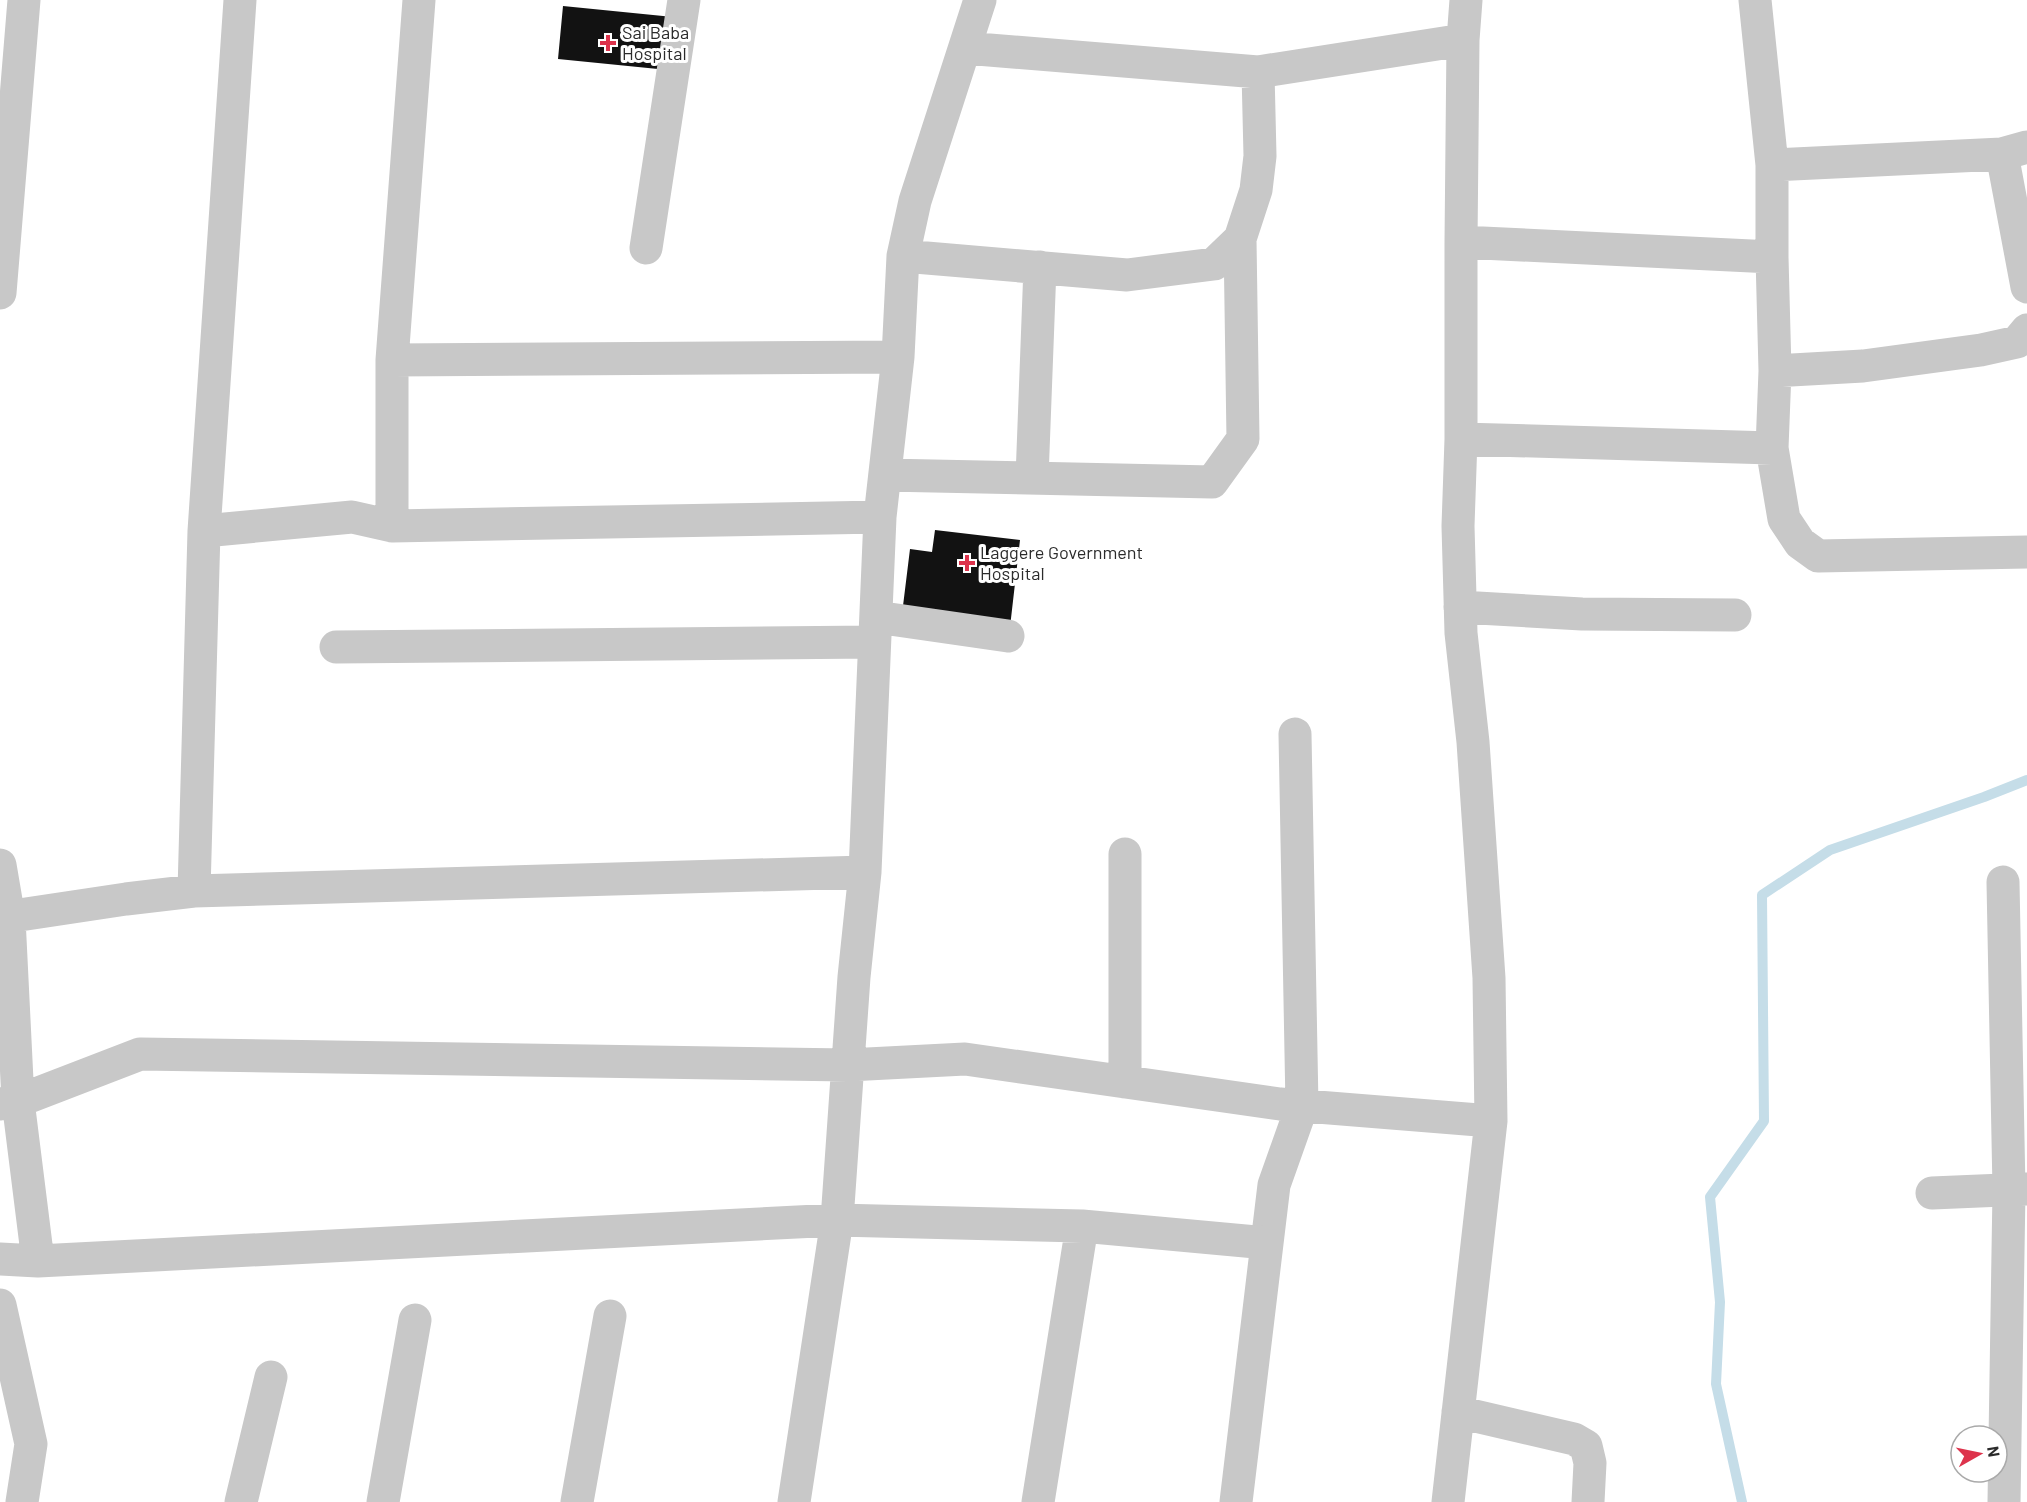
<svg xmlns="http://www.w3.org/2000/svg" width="2027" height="1502" font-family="Barlow,sans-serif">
<rect width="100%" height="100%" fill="#fff"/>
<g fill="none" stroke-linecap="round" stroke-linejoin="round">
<!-- stream -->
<path stroke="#c5dde8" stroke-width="10" d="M1742,1502l-26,-118 4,-82 -10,-105 54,-76 -2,-226 68,-45 154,-53 43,-17"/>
</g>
<!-- building -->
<path fill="#121212" d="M563,6l110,11 -5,53 -110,-11z
M935,530l85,10 -10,87 -108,-13 8,-65 22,3z"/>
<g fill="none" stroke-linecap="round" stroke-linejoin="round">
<!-- minor -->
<path stroke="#c8c8c8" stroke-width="33" d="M1755,0l17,165 230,-11 25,-7
M965,48l293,24 205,-32
M2002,154l25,133
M1461,242l311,15
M646,248l38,-248
M903,256l224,19 87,-11 26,-25 16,-49 4,-34 -2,-84
M0,293l24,-293
M392,360l506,-3
M1775,371l88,-5 118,-16 36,-8 10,-12
M1461,439l311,9 3,-77 -3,-114v-92
M1772,448l12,71 16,24 18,13 209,-4
M885,475l327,7 31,-43 -3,-200
M1032,478l8,-211
M392,526v-166l27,-360
M204,531l148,-14 40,9 488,-9
M1460,607l122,7 153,1
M876,617l132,19
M336,647l538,-5
M0,865l9,53 9,183 20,160
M2003,882l6,308 -5,312
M194,891l10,-360 36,-531
M0,918l126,-19 68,-8 671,-19
M1125,1082v-228
M0,1104l18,-3 122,-47 708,11 117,-6 315,45 211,17
M1932,1193l95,-4
M0,1259l38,2 799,-41 245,6 185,17
M0,1305l31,139 -9,58
M1458,1412l116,27 12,7 4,17 -2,39
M241,1502l30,-125
M383,1502l32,-182
M577,1502l33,-186
M794,1502l43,-282 17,-243 11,-105 15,-355 18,-160 5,-101 12,-55 65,-201
M1038,1502l44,-276
M1236,1502l38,-317 28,-79 -7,-372
M1448,1502l43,-381 -2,-143 -16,-236 -12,-109 -3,-107 3,-87v-197l2,-202 3,-40"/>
</g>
<!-- markers -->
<g fill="#dd334c" stroke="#fff" stroke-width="2">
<path d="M605 34h6v6h6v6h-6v6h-6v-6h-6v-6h6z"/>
<path d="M964 554h6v6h6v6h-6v6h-6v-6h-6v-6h6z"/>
</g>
<g text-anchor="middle" stroke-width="6" stroke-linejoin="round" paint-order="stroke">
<!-- poi labels -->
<g font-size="18" fill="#2b2b2b" stroke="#fff" text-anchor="start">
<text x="622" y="39">Sai Baba<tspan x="622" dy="21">Hospital</tspan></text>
<text x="980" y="559">Laggere Government<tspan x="980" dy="21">Hospital</tspan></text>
</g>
</g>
<!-- north arrow -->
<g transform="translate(1979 1454) rotate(81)"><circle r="28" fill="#ffffff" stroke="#aaaaaa" stroke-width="1.5"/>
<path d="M0-4.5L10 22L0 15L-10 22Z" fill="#dd334c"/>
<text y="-9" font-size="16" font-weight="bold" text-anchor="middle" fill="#2b2b2b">N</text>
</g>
</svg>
